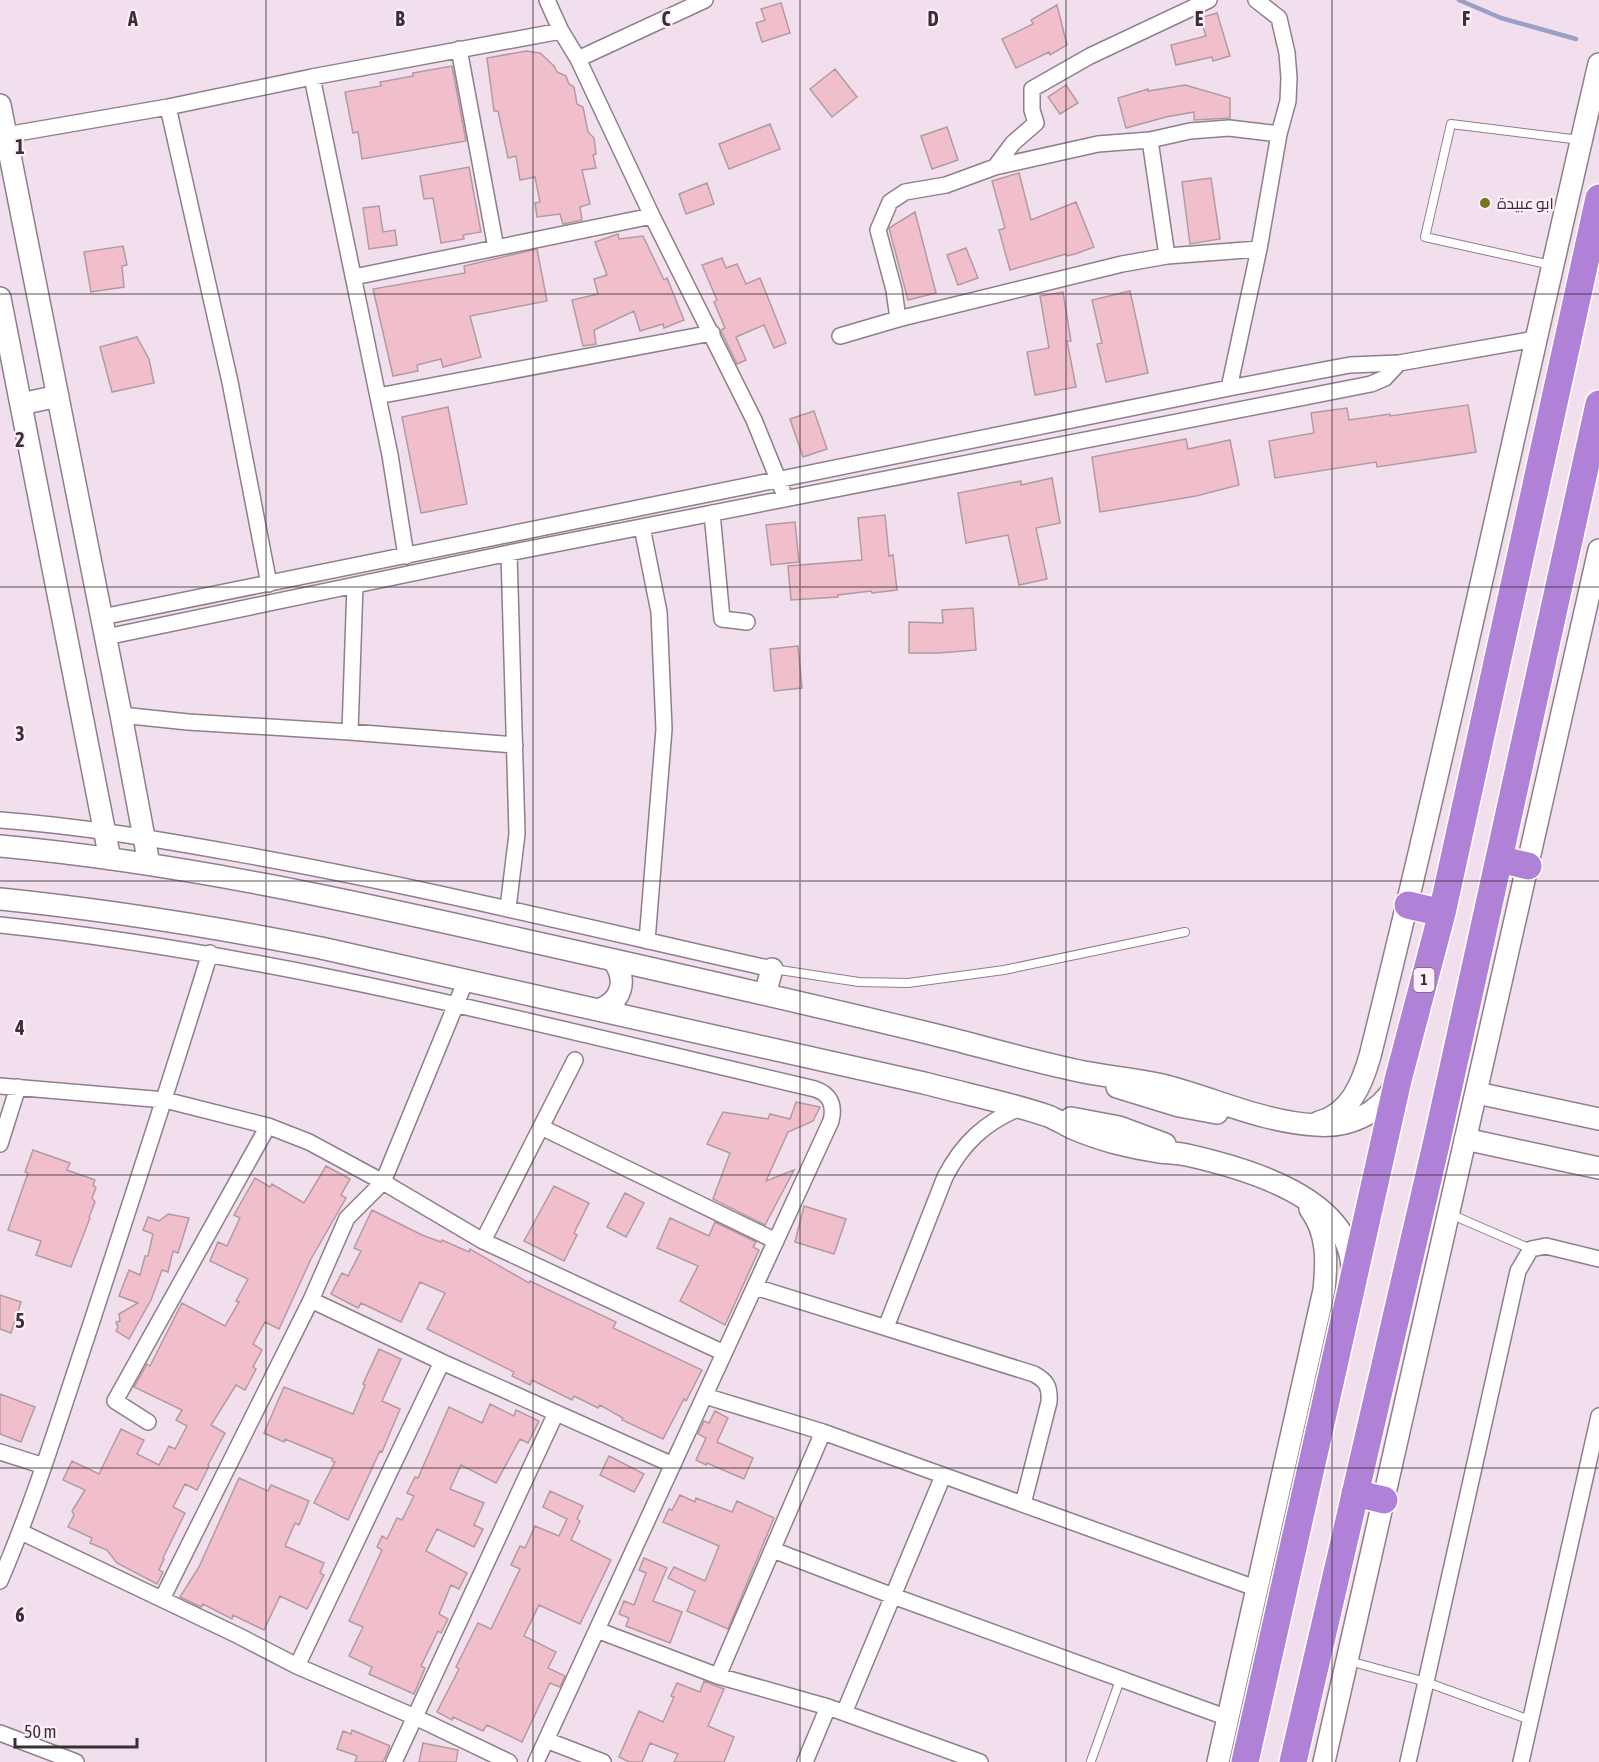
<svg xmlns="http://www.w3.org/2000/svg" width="1599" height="1762" font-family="'Asap Condensed',Cairo,sans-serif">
<rect width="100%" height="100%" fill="#f2dfed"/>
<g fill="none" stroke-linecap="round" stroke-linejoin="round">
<!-- stream -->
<path stroke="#9b9fc7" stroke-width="4.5" d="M1459,0l42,18 75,21"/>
</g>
<!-- building -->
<path fill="#f1bfcb" stroke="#b29ba0" stroke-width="1.5" d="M781,3l9,30 -28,9 -6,-19 9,-3 -4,-11z
M1057,5l10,40 -17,10 -1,-3 -33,16 -14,-29 31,-15 -2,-4z
M1217,13l13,43 -17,5 -1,-4 -36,8 -5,-20 35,-9 -6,-18z
M526,51l14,2 14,13 3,6 9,4 3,8 5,3 3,17 6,3 5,25 6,6 2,16 -3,1 3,13 -14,2 8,34 -10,3 2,13 -19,4 -3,-10 -23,3 -2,-14 5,-1 -5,-25 -15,3 -4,-24 -8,2 -10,-47h-4l-7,-53z
M452,66l14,75 -104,18 -4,-27 -5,1 -8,-41 36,-6 -1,-4 33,-6v-3z
M835,69l22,28 -25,20 -22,-28z
M1066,85l12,18 -18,11 -12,-17z
M1185,85l45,13v20l-36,2v-8l-28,5 -40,11 -8,-30 30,-9v2z
M770,124l10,25 -51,20 -10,-25z
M947,127l11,33 -26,9 -11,-33z
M469,167l12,65 -18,3 1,4 -23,4 -8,-45 -9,1 -4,-23z
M1019,173l12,47 45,-18 18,45 -19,7 -8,2 -1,-2 -56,16 -11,-40 6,-2 -13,-47z
M1211,178l9,61 -30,5 -8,-62z
M707,183l7,21 -28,10 -7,-20z
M379,206l4,26 12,-2 2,15 -28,4 -6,-41z
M915,212l21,81 -28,7 -19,-72z
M618,234l1,5 24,-3 21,44 3,-2 17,42 -20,8 -1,-4 -23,7 -6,-20 -40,19 2,14 -13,2 -11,-46 26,-6 -4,-15 13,-4 -12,-33z
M123,246l4,19 -5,1 2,21 -33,5 -7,-40z
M966,248l12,30 -20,7 -11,-30z
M537,249l10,52 -77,15 11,41 -38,10 -2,-8 -24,6 1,6 -25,5 -20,-87 92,-16 -1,-7z
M722,258l4,10 11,-4 9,20 14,-6 26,65 -12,5 -10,-23 -28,12 10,23 -9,4 -15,-31 -1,-3 4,-2 -11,-26 3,-2 -15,-35z
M1130,291l18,82 -42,9 -9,-38 5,-1 -10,-43z
M1063,292l8,49h-4l9,46 -41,8 -8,-43 22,-4 -9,-52z
M137,337l12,22 5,24 -42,9 -12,-45z
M1468,405l8,47 -99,15 -1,-5 -101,16 -6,-37 45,-8 -3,-20 36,-5 2,12 41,-6v2z
M448,407l19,97 -46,9 -19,-96z
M814,411l13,38 -24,8 -13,-38z
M1186,439l2,10 42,-9 9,45 -43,11 -96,16 -8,-55z
M1052,478l8,45 -24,5 11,51 -28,6 -11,-50 -42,8 -8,-50 63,-12v4z
M885,515l4,41 4,-1 4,35 -25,3 -1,-2 -33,4v2l-47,3 -3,-34 74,-6 -4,-42z
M795,522l4,40 -28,3 -5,-40z
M973,608l3,42 -37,3h-30v-31l34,1 -1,-13z
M798,646l4,42 -28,3 -4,-42z
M796,1102l24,5 -7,14 -25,11 -22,49 28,-11 -29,55 -52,-26 17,-46 -23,-9 16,-32 45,7 2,-5 20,5z
M33,1150l37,13 -3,7 28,10 -2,5 3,3 -4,10 3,4 -6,15 1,1 -19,49 -35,-12 5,-14 -33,-11 20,-57 -3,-1z
M326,1166l24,13 -9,16 5,3 -35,61 -32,70 -14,-7 -12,22 9,6 -9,17 3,2 -11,21 -9,-5 -25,40 14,8 -17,32 1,1 -12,24 -12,-6 -12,23 12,6 -22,45 1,1 -5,11 4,2 -6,12 -40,-21 -10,-13 -17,-7 2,-5 -24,-11 6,-12 -2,-4 13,-21 -22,-10 9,-19 27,13 22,-45 23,11 -7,14 22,11 10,-19 6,3 12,-23 -11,-6 6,-10 -48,-23 13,-23 3,2 32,-63 43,23 14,-24 -3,-1 12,-22 -38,-18 8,-19 9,4 13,-28 -6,-3 21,-37 15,9 2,-3 32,19z
M554,1186l35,17 -15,30 3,2 -13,26 -40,-20z
M625,1193l19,10 -18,34 -19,-10z
M804,1206l42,13 -12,35 -39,-12z
M372,1210l50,25 19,7 1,-2 27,12 1,-3 59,34 1,-2 86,41 -3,6 89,42 -16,31 -2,-2 -21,40 -41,-19 1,-2 -23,-13 -2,3 -24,-12 -2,4 -40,-20 -2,5 -18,-9 2,-4 -87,-43 18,-36 -25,-11 -19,40 -40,-19 -3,5 -27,-14 11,-21 6,3 13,-25 -7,-3z
M168,1214l21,4 -11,35 -5,-2 -5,21 -6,-2 -11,30 -22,39 -13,-8 2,-4 -2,-5 4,-1 -1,-7 19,-11 -19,-7 10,-26 11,5 5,-19h3l5,-22 -10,-4 5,-13 11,4z
M670,1218l39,18 6,-14 41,20 -3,5 6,3 -34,75 -45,-24 18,-35 -41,-18z
M0,1295l21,7 -10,31 -11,-4z
M379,1349l22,10 -19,42 18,8 -18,43 -2,-1 -32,69 -34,-17 21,-41 -3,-1 1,-2 -48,-20 -1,3 -20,-9 20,-46 69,27 12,-29 -2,-1z
M0,1394l35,13 -14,35 -21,-8z
M490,1404l24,12 2,-6 23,11 -11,22 -8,-4 -24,44 -35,-18 -11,24 34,14 -10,22 9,4 -9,18 -37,-18 -11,22 41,22 -8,16 -8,-4 -12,29 9,5 -7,14 -3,-2 -17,35 4,2 -11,26 -45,-20 3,-7 -23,-11 14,-29 -14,-6 33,-71 -5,-3 5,-11 5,3 10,-21 5,2 12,-24 -7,-3 8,-16 3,1 31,-71 33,16z
M715,1411l13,7 -11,24 36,16 -9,21 -37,-16 -1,2 -10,-5 10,-22 -8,-4 6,-13 5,2z
M609,1456l35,18 -10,18 -34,-17z
M239,1478l29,13 3,-6 38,16 -10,24 -4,-2 -10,23 39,17 -4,10 4,2 -17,34 -27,-13 -16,34 -31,-15 -1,4 -29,-15 -2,3 -21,-10 19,-30z
M550,1491l33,15 -6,13 3,2 -9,19 40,20 -31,64 -41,-19 -15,31 32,16 -8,16 17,8 -5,11 -10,-4 -28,59 -35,-17 -4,6 -30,-14 -1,3 -15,-8 22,-43 -3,-2 22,-44 13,6 29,-60 -9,-4 9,-19 5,2 10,-22 24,10 8,-17 -24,-12z
M680,1495l15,7 1,-4 36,14 5,-11 37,17 -46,111 -41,-18 8,-20 -27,-13 6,-11 31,14 14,-35 -56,-24 6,-13 3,1z
M644,1558l23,10 -14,33 29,11 -12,31 -44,-17 3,-8 -10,-4 5,-13 10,4 12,-32 -7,-3z
M704,1681l20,8 -16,37 26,11 -10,25h-50l4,-8 -28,-11 -8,19h-13l-10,-5 20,-46 24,11 11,-25 -3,-1 6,-13 23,9z
M352,1730l38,16 -7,16h-28l2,-6 -20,-7 6,-18 8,3z
M423,1743l35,7 -2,12h-37z"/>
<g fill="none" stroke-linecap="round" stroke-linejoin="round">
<defs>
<path id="lane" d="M1551,265l-126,-28 26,-113 129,16
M773,969l86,13 49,1 96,-13 181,-38
M1450,1214l81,35
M1349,1661l77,21 104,38
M1091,1761l29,-81"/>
<path id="street" d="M547,0l14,31 17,28 74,157 102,204 28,69
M459,49l37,199
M578,59l127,-59
M312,77l78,378 16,101
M168,107l62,275 39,202
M6,135l162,-28 144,-30 249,-46
M1150,140l17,116
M995,167l18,-24 23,-20 -4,-13v-21l58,-33 119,-56
M354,277l298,-61
M898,319l-4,-29 -16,-60 12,-28 15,-10 41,-7 49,-18 103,-23 52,-4 40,-9 39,-3 50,6 9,-33 1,-23 -2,-25 -8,-35 -23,-18
M840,336l58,-17 224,-55 45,-8 92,-7
M1229,388l30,-139 20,-115
M378,396l334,-63
M712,513l10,106 25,3
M642,527l17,85 5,117 -17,212
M102,617l1127,-229 121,-23 49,-2 136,-24
M106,637l403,-84 862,-169 14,-6 14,-15
M121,715l67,7 162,10 165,13
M350,732l5,-147
M0,820c79,6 156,19 234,33 181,32 359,76 538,116
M508,908l9,-74 -8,-281
M0,925c276,29 545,101 815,164 15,5 20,16 16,32l-295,641
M0,1086l165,14 103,26 41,16 74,40 100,59 241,112
M541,1127l235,114
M0,1144l18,-57
M483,1241l92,-181
M755,1287l279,87c13,7 16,13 15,28l-26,102
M311,1300l131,62 231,103
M886,1327l59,-150c17,-33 40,-55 75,-69
M705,1396l118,36 435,157
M148,1422l-33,-21 153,-275
M0,1452l44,14
M21,1532l218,104 58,30 118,51 94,45
M773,1550l120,46 335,122
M0,1581c36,-84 62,-171 91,-257 40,-123 81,-247 119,-371
M162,1599l149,-299 36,-82 36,-36 83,-202
M597,1630l121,46 110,31 152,55
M297,1666l145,-304
M718,1676l105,-244
M844,1713l99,-237
M0,1733l76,29
M546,1740l57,22
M394,1762l162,-349
M805,1762l23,-55
M1408,1762l110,-491 13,-22 15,-3 53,13
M1521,1762l78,-346"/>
<path id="secondary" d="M0,105l121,610 28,149
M0,298l110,561
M21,404l37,-8
M0,846c176,16 348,54 520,93 139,31 278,62 416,96 49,12 98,27 148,37 26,5 52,7 78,13 52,13 100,37 154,40 32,3 63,-11 79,-39
M0,899c108,11 214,28 321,49l603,135c41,11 83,19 124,33 8,3 16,8 24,12 14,6 29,11 43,15 15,4 30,7 45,9 9,1 18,1 27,3 58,13 168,43 165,119
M765,994l7,-25
M599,1010c23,-9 29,-30 14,-50
M1117,1087l62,19 38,7
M1477,1093l122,26
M1071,1118l48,9 46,17
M1319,1122c31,-8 43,-38 51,-66 82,-329 152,-662 229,-992
M1465,1139l134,29
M1218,1762l106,-472c3,-29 4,-57 -14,-81
M1324,1762l275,-1212"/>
<path id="highway" d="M1499,859l29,7
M1408,905l34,8
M1355,1493l29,7
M1245,1762l153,-682 44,-167 157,-715
M1293,1762l145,-626 161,-732"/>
</defs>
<!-- lane casing -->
<use href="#lane" stroke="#8f7e8b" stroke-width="10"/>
<!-- street casing -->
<use href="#street" stroke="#8f7e8b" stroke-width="18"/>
<!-- secondary casing -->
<use href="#secondary" stroke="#8f7e8b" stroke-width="24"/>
<!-- highway casing -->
<use href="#highway" stroke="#fff" stroke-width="30"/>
<!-- lane -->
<use href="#lane" stroke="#fff" stroke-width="8"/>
<!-- street -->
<use href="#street" stroke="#fff" stroke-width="15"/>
<!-- secondary -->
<use href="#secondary" stroke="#fff" stroke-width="21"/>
<!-- highway -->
<use href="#highway" stroke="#b082d7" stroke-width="27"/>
</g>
<!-- grid -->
<path fill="none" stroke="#373035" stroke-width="1.5" stroke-opacity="0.55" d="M266,0v1762M533,0v1762M800,0v1762M1066,0v1762M1332,0v1762M0,294h1599M0,587h1599M0,881h1599M0,1175h1599M0,1468h1599"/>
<!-- markers -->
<circle fill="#72761e" stroke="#fdeef9" stroke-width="2" cx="1485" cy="203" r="6"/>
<g text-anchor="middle" stroke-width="4.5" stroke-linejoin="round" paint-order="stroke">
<!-- shield labels -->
<rect fill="#fdeef9" stroke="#726970" stroke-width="1.5" x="1413.5" y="968" width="21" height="24" rx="4.5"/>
<g font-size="15" font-weight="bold" fill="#373035">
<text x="1424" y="985">1</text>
</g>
<!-- poi labels -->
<g font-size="16" fill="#373035" stroke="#fdeef9" text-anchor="start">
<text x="1497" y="209">ابو عبيدة</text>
</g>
</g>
<g font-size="20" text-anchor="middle" font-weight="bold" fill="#373035" stroke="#fdeef9" stroke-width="4.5" stroke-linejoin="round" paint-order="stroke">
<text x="133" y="26">A</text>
<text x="400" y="26">B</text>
<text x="666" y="26">C</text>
<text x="933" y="26">D</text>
<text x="1199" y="26">E</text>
<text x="1466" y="26">F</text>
<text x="20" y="154">1</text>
<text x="20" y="447">2</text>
<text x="20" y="741">3</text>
<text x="20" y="1035">4</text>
<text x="20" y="1328">5</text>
<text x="20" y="1622">6</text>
</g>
<!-- scale -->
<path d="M15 1738v9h122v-9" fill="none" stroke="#373035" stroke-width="3"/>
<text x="24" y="1738" font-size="18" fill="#373035" stroke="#fdeef9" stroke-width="4.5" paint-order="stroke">50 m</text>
</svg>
